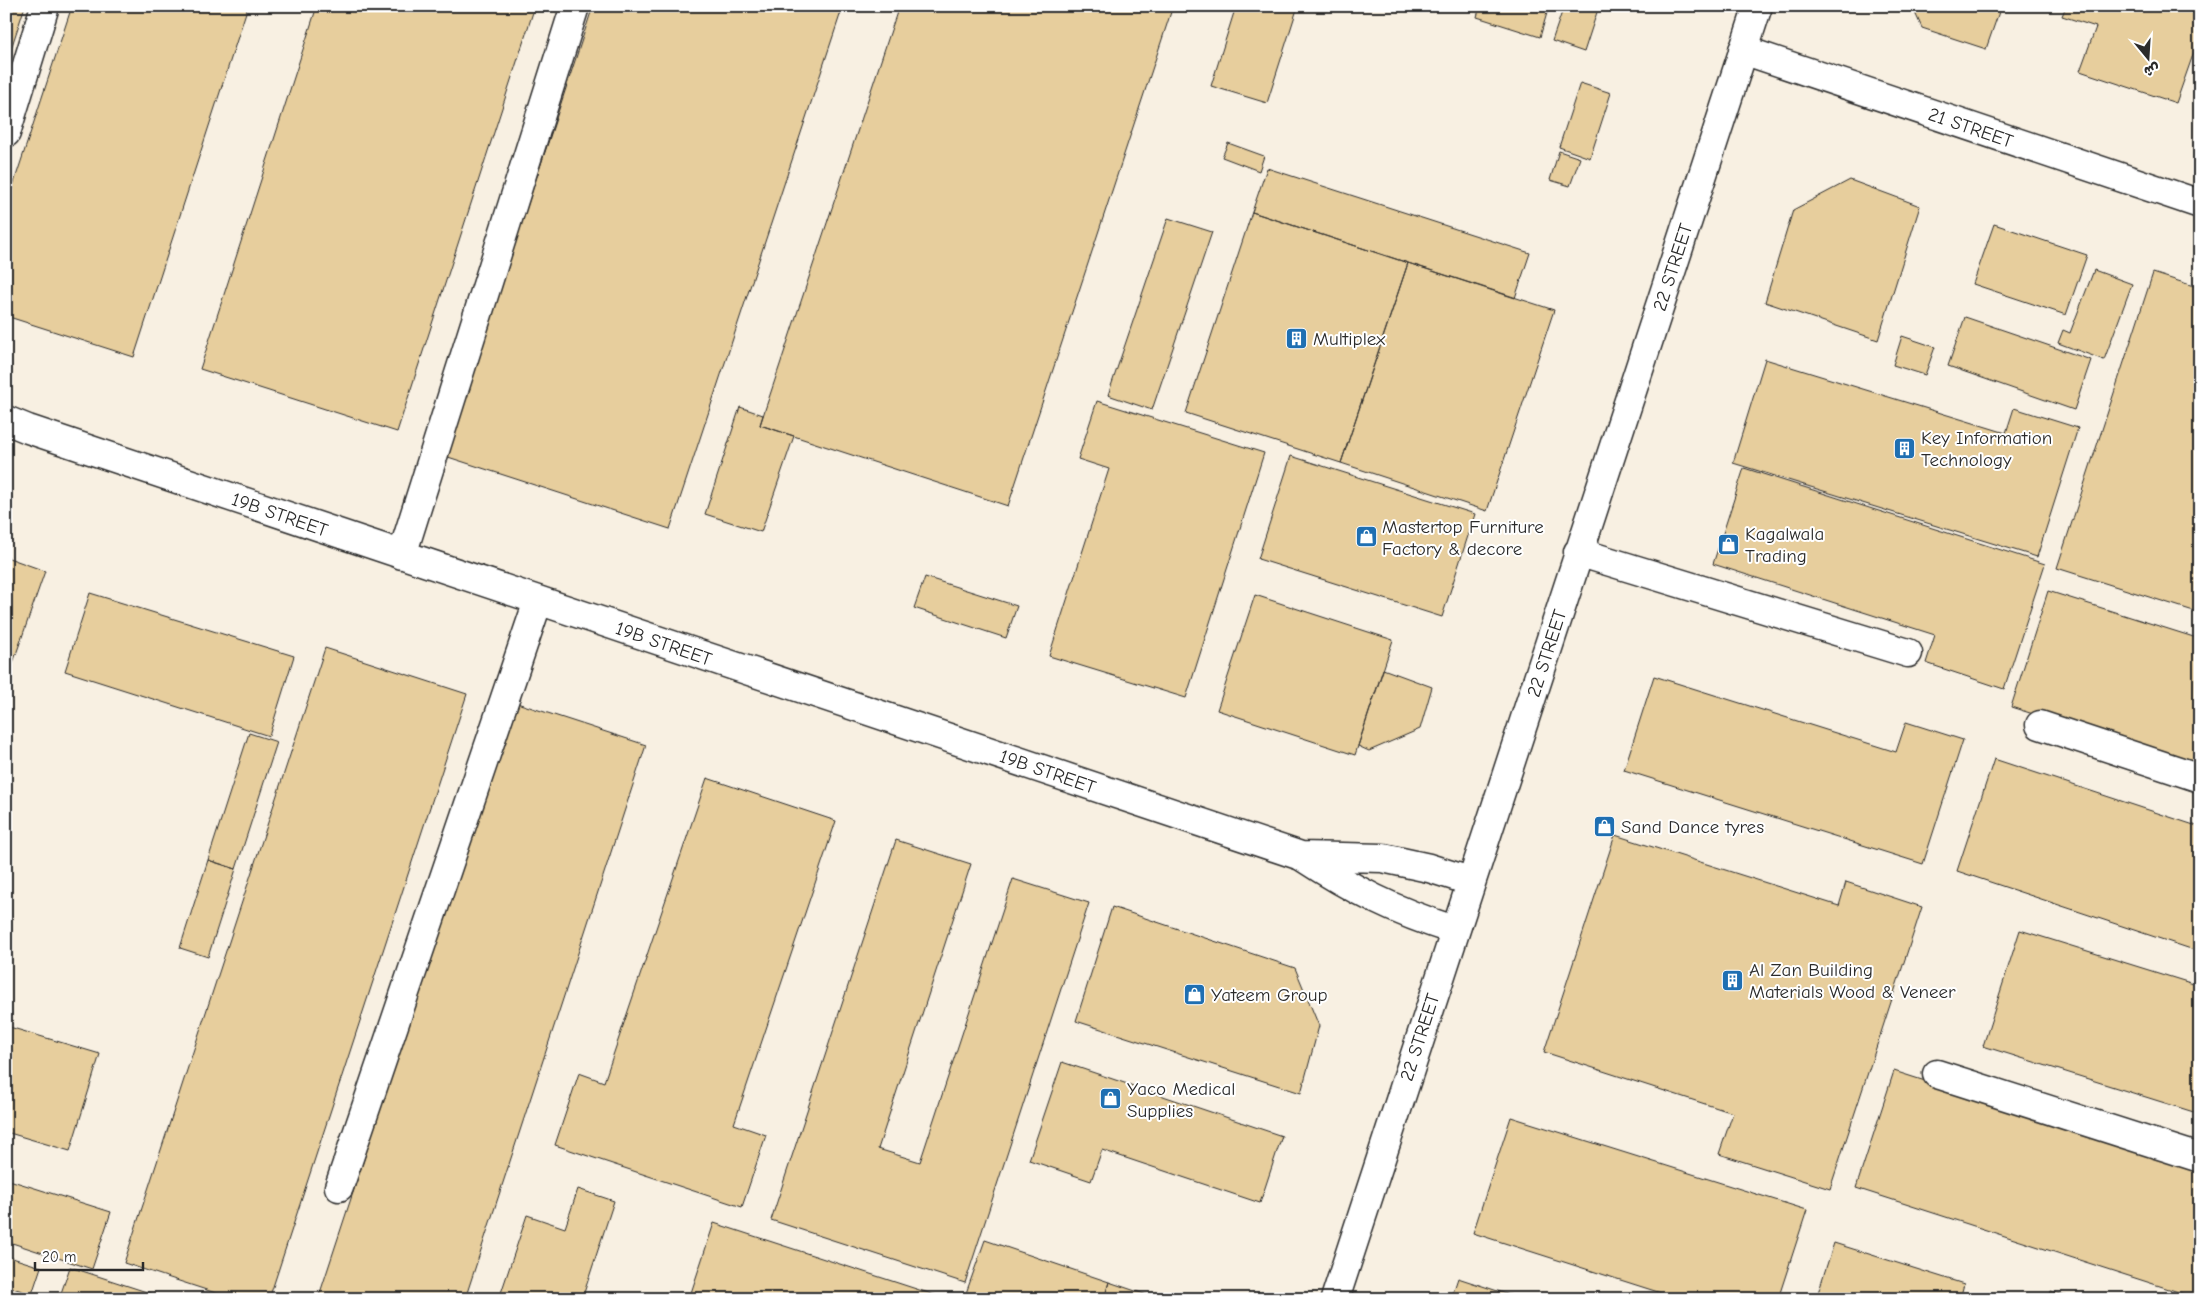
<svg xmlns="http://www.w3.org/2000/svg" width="2206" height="1305" font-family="'Comic Neue','Playpen Sans Arabic',sans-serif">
<rect width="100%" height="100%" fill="#fff"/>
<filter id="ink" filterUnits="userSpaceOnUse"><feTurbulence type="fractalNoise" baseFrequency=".02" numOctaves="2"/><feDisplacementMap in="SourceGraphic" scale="10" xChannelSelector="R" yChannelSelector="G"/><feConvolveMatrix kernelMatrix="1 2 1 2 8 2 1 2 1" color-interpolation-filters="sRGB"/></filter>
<g filter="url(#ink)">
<!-- built -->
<path fill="#f8f0e2" d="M6,6h2194v1293h-2194z"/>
<!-- building -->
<path fill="#e7ce9d" stroke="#2b2b2b" d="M6,6h19l-19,58z
M72,6h176l-114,351 -128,-41v-109z
M317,6h218l-138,426 -197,-63z
M593,6h250l-173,523 -225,-73z
M899,6h274l-165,500 -248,-81z
M1236,6h62l-31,97 -56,-17z
M1480,6h69l-9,31 -63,-20z
M1564,6h35l-15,46 -32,-11z
M1912,6h79l9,3 -14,40 -64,-21z
M2066,6h134v29l-24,68 -96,-32 16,-44 -34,-11z
M1580,83l31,10 -21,65 -31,-11z
M1228,143l36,13 -5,15 -37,-14z
M1559,151l21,7 -10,28 -20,-6z
M1267,168l263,85 -15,45 -263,-86z
M1850,180l70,26 -42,134 -113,-38 28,-92z
M1252,212l156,51 -67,200 -155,-50z
M1168,218l44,14 -60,178 -44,-15z
M1994,224l93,31 -21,60 -93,-31z
M1408,263l146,47 -67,201 -146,-48z
M2094,270l38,14 -28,76 -46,-17 5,-13 7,3z
M2153,273l47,15v325l-143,-45z
M1965,317l126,43 -17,50 -126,-44z
M1902,336l33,11 -10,28 -32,-10z
M1765,359l241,74 8,-25 64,20 -41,129 -304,-94z
M1097,401l167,52 -78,245 -137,-42 60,-187 -31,-10z
M740,407l23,8 -3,10 34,11 -33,96 -56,-18z
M1291,456l184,58 -33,103 -184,-58z
M1744,468l301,96 -41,125 -78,-26 9,-28 -222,-71z
M6,557l39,14 -39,112z
M925,577l92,29 -11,32 -92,-30z
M2048,591l152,48v128l-189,-60z
M90,593l204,63 -25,80 -204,-65z
M1255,595l138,45 -38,115 -138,-45z
M325,648l142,46 -198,605h-35l-110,-36z
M1383,669l49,18 -12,42 -51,22 -11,-5z
M1654,676l242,76 10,-30 57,18 -40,124 -299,-94z
M514,702l132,43 -181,554h-147z
M249,733l28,9 -41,127 -28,-9z
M1994,759l206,68v125l-243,-81z
M707,778l129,43 -102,303 32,11 -24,72 -187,-62 24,-72 25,9z
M1615,835l224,71 7,-24 76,25 -92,282 -111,-35 14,-41 -189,-61z
M896,840l75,24 -93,285 42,13 93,-283 76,24 -124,380 -194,-63z
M208,860l28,9 -28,88 -28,-9z
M1112,907l183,61 24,58 -18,67 -225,-72z
M2020,930l180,56v128l-217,-68z
M6,1026l94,28 -30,97 -64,-19z
M1062,1062l220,74 -22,67 -158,-53 -11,31 -62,-21z
M1894,1071l306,98v130l-344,-111z
M1511,1117l296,93 -29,89h-98l-207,-66z
M6,1179l105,33 -19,57 -86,-28z
M578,1189l36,12 -32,98h-83l28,-84 38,13z
M714,1223l233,76h-258z
M985,1240l124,42 -5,17h-131l-8,-3z
M1834,1243l130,41 -4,15h-144z
M6,1256l35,11 -9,27 -26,-8z
M70,1267l98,32h-109z
M1458,1278l64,21h-71z
M1109,1282l50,17h-55z
M2051,1291l23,8h-25z"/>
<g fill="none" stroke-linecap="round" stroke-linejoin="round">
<defs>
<path id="minor" d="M1743,50l457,154
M6,133l39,-127
M6,420l22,9 1273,427c52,34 93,55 153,74
M1578,552l330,101
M402,555l173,-549
M2040,725l160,53
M1301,856l82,2 46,10 41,13
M1937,1074l263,84
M339,1187l199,-586
M1335,1299l423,-1293"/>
</defs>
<!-- minor casing -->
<use href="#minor" stroke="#2b2b2b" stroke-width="31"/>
<!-- minor -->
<use href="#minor" stroke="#fff" stroke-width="28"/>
</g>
</g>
<!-- icons -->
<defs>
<symbol id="building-square" viewBox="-11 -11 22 22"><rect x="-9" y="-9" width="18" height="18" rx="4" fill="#1f6fb2" stroke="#fff"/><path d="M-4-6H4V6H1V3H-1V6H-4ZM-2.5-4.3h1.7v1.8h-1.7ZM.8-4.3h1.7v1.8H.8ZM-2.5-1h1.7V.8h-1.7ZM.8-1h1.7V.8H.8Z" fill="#fff"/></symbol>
<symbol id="shop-square" viewBox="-11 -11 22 22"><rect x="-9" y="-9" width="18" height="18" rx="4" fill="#1f6fb2" stroke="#fff"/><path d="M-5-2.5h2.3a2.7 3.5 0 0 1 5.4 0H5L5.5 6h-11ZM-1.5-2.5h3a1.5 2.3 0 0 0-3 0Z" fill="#fff"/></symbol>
</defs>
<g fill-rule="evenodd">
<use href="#building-square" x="1284" y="326" width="25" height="25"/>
<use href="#building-square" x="1892" y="436" width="25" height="25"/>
<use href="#shop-square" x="1354" y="524" width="25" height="25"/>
<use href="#shop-square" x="1716" y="532" width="25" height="25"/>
<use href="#shop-square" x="1592" y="814" width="25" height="25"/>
<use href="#building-square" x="1720" y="968" width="25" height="25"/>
<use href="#shop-square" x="1182" y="982" width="25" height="25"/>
<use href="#shop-square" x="1098" y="1086" width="25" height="25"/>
</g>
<g text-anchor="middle" stroke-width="4" stroke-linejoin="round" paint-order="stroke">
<!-- street labels -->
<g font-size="19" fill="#2b2b2b" stroke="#fff">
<text transform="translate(1971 127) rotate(19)" y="7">21 STREET</text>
<text transform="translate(1672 267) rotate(-72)" y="7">22 STREET</text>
<text transform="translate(280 514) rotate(19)" y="7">19B STREET</text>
<text transform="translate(664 643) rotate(19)" y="7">19B STREET</text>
<text transform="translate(1546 653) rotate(-72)" y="7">22 STREET</text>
<text transform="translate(1048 771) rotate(19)" y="7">19B STREET</text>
<text transform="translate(1419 1037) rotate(-72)" y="7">22 STREET</text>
</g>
<!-- poi labels -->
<g font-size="19" fill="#2b2b2b" stroke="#fff" text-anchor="start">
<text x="1313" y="345">Multiplex</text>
<text x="1921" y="444">Key Information<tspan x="1921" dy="22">Technology</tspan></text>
<text x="1382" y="533">Mastertop Furniture<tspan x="1382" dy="22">Factory &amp; decore</tspan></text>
<text x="1745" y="540">Kagalwala<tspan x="1745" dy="22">Trading</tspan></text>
<text x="1621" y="833">Sand Dance tyres</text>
<text x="1749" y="976">Al Zan Building<tspan x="1749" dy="22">Materials Wood &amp; Veneer</tspan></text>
<text x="1211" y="1001">Yateem Group</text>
<text x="1127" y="1095">Yaco Medical<tspan x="1127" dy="22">Supplies</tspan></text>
</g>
</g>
<!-- margin -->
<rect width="2206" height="1305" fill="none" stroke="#fff" stroke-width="25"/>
<rect x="12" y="12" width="2181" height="1280" fill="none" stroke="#2b2b2b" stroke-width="2" filter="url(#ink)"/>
<!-- north arrow -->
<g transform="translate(2148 58) rotate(162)" stroke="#ffffff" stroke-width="4" paint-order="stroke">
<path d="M0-4L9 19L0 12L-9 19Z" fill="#2b2b2b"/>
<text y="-8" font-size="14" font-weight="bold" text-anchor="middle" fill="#2b2b2b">ش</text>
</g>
<!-- scale -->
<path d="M35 1262v8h108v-8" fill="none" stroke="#2b2b2b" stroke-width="2.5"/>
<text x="42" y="1262" font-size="15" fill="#2b2b2b" stroke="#ffffff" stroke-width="4" paint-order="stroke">20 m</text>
</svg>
